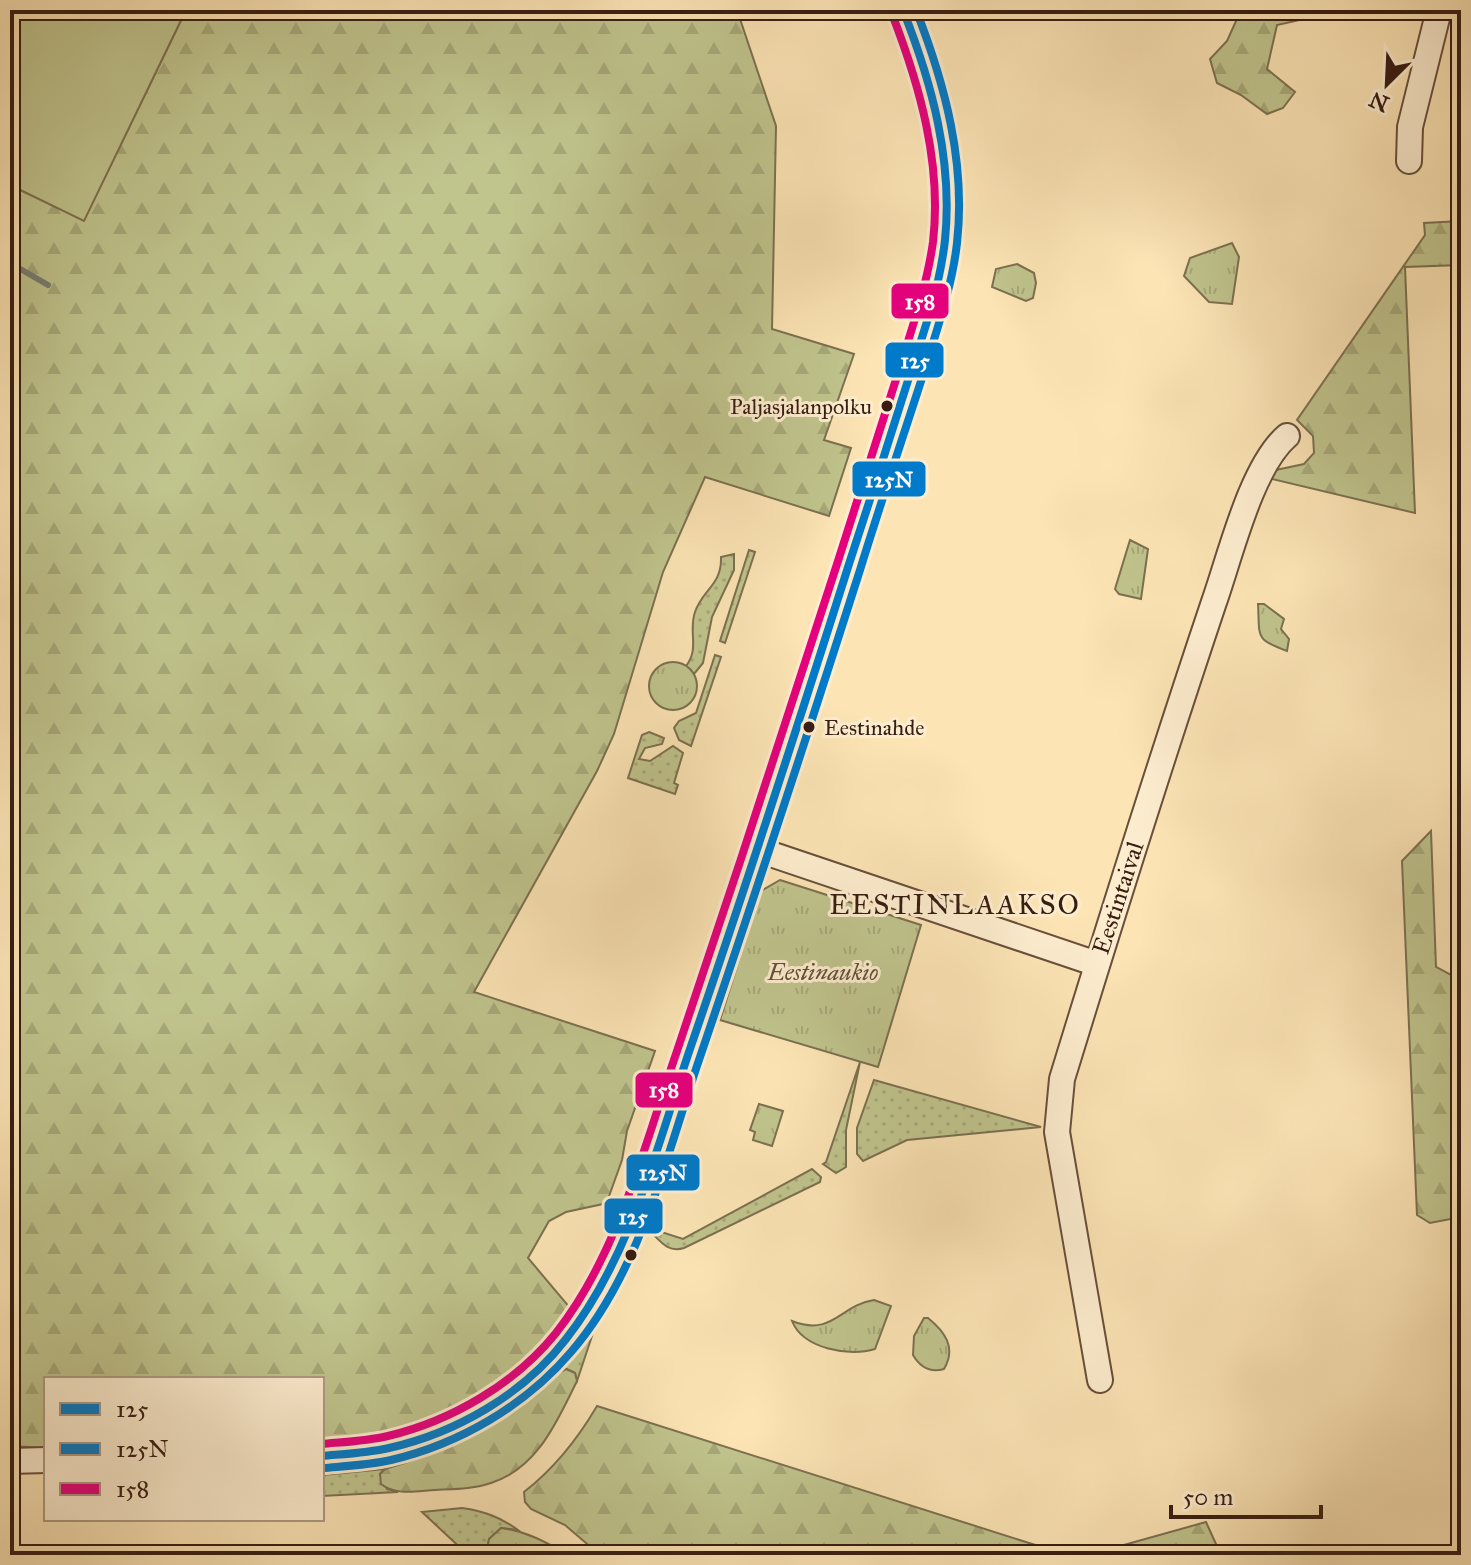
<svg xmlns="http://www.w3.org/2000/svg" width="1471" height="1565" font-family="'IM FELL Great Primer',serif">
<defs>
<pattern id="grass-dots" width="8" height="8" patternUnits="userSpaceOnUse" patternTransform="scale(2)"><rect width="8" height="8" fill="#c0c48d"/><path d="M2 2h.1M6 6h.1" fill="none" stroke="#a6a879" stroke-width="1.8" stroke-linecap="round"/></pattern>
<pattern id="forest-firs" width="22" height="20" patternUnits="userSpaceOnUse" patternTransform="scale(2)"><rect width="22" height="20" fill="#c0c48d"/><path d="M5 1l3.5 6h-7zM16 11l3.5 6h-7z" fill="#a6a879"/></pattern>
<pattern id="park-tufts" width="24" height="20" patternUnits="userSpaceOnUse" patternTransform="scale(2)"><rect width="24" height="20" fill="#c0c48d"/><path d="M3 7l-1-3M5 7V3M7 7l1-3M15 17l-1-3M17 17v-4M19 17l1-3" fill="none" stroke="#a6a879"/></pattern>
</defs>
<rect width="100%" height="100%" fill="#fce4b5"/>
<filter id="stains"><feTurbulence type="fractalNoise" baseFrequency=".0025" numOctaves="4"/><feColorMatrix values="0 0 0 0 .2 0 0 0 0 .09 0 0 0 0 .02 0 0 0 .5 -.17"/></filter>
<radialGradient id="worn" r=".72"><stop offset=".6" stop-color="#630" stop-opacity="0"/><stop offset="1" stop-color="#630" stop-opacity=".3"/></radialGradient>
<!-- grass -->
<path fill="url(#grass-dots)" stroke="#7c7050" stroke-width="2" d="M749,550l6,2 -30,91 -5,-2z
M734,554v16l-22,47 -9,46 -9,11 -8,-8c14,-18 2,-34 9,-54 8,-23 27,-27 26,-55z
M715,655l6,2 -30,89 -12,-6 -5,-12 5,-7 17,-8z
M649,732l15,6 -2,6 -17,4 -6,11 11,2 23,-15 10,7 -9,30 4,2 -3,9 -47,-16 14,-43z
M860,1062l-14,68v37l-10,6 -13,-9 3,-2z
M874,1080l167,47 -134,13 -44,21 -6,-7v-26z
M812,1169l9,8 -1,5 -136,66c-16,5 -23,-6 -34,-17l-1,-3 34,11z
M597,1321l-20,60 -2,-8 -8,-4 -11,5z
M385,1469l-5,5 7,15 11,3 -76,4v-21z
M462,1508c22,3 38,9 56,22l-17,-2 -12,11 -3,16h-18l-46,-43z"/>
<!-- forest -->
<path fill="url(#forest-firs)" stroke="#7c7050" stroke-width="2" d="M186,10h551l39,116 -4,203 82,25 -30,86 27,8 -22,68 -124,-39 -42,95 -49,162 -17,37 -123,221 181,59 -28,80 -5,29 -14,39 -5,5 -37,8 -17,9 -21,37 43,51c-8,12 -15,26 -25,35 -57,57 -142,101 -224,102v-67h-276v69l-36,-2v-1261l74,35z
M1241,10h71l-3,8 -32,7 -10,44 28,23 -12,16 -16,6 -26,-19 -24,-12 -7,-24 17,-18z
M1461,221v44l-56,2 10,246 -147,-35 8,-8 28,-6 10,-11 -1,-17 -16,-16 128,-185 -1,-12z
M1431,831l5,136 15,8 10,-3v205l-5,21v20l-26,5 -13,-8 -15,-354z
M566,1369l9,4 2,8c-20,40 -39,87 -86,102 -17,6 -38,6 -56,7 -18,1 -39,6 -54,-6l-1,-10 5,-5c52,-15 86,-32 131,-63 17,-12 31,-28 50,-37z
M597,1406l470,149h-467l-35,-30 -34,-16 -6,-7 -1,-10c31,-24 53,-52 73,-86z
M1206,1522l15,33h-133z
M501,1528c25,3 45,14 67,27h-82l3,-16z"/>
<!-- park -->
<path fill="url(#park-tufts)" stroke="#7c7050" stroke-width="2" d="M1232,243l7,14 -7,47 -23,-2 -25,-26 6,-18z
M1017,264l17,9 2,10 -3,15 -7,3 -34,-14 4,-18z
M1130,540l18,9 -7,50 -22,-5 -4,-5z
M1258,604h6l20,15 -3,10 8,10 -2,12c-33,-12 -27,-14 -29,-47z
M649 686a24 24 0 1 1 48 0a24 24 0 1 1-48 0Z
M780,880l141,45 -43,142 -158,-47 41,-129z
M759,1104l24,7 -11,35 -19,-6 2,-8 -5,-2z
M874,1300l17,6 -16,43c-25,8 -72,0 -83,-28 41,16 48,-16 82,-21z
M924,1318h4c16,13 29,29 16,51 -14,4 -24,-2 -31,-14l1,-19z"/>
<!-- pitch -->
<path fill="#c0c48d" stroke="#7c7050" stroke-width="2" d="M10,10h176l-102,211 -74,-36z"/>
<g fill="none" stroke-linecap="round" stroke-linejoin="round">
<!-- stream -->
<path stroke="#767e73" stroke-width="6" d="M10,263l38,22"/>
<defs>
<path id="minor" d="M1409,161l1,-34 29,-117
M759,850l338,114
M1100,1380l-43,-248 5,-53c49,-160 99,-319 152,-477 16,-45 37,-135 73,-166
M322,1456c22,-2 46,-3 68,-8 65,-15 131,-55 174,-106 63,-76 96,-209 129,-302 50,-145 97,-291 144,-438 30,-96 63,-192 92,-288 5,-24 13,-49 16,-73 9,-75 -13,-162 -42,-231
M10,1461l36,-1"/>
</defs>
<!-- minor casing -->
<use href="#minor" stroke="#684f3b" stroke-width="28"/>
<!-- minor -->
<use href="#minor" stroke="#fdedcf" stroke-width="24"/>
<defs>
<path id="bus-1" d="M322,1456c22,-2 45,-3 67,-8 67,-15 135,-54 177,-109 66,-84 91,-194 125,-293 55,-160 107,-321 158,-482 21,-64 42,-129 62,-193 14,-42 29,-86 34,-131 8,-79 -13,-157 -42,-230"/>
<path id="bus-2" d="M323,1468c23,-2 46,-3 68,-8 68,-16 134,-54 180,-108 70,-81 95,-196 129,-295 55,-162 108,-324 160,-487 20,-65 42,-130 63,-195 13,-43 29,-87 34,-132 9,-80 -12,-159 -41,-233"/>
<path id="bus-3" d="M322,1444c22,-2 45,-3 66,-8 63,-15 127,-52 168,-103 63,-80 88,-187 121,-282 55,-163 108,-326 161,-490 20,-64 41,-127 61,-191 13,-42 28,-85 34,-128 9,-78 -13,-156 -41,-228"/>
</defs>
<!-- bus-1 casing -->
<use href="#bus-1" stroke="#fdedcf" stroke-width="14"/>
<!-- bus-2 casing -->
<use href="#bus-2" stroke="#fdedcf" stroke-width="14"/>
<!-- bus-3 casing -->
<use href="#bus-3" stroke="#fdedcf" stroke-width="14"/>
<!-- bus-1 -->
<use href="#bus-1" stroke="#007ac9" stroke-width="8"/>
<!-- bus-2 -->
<use href="#bus-2" stroke="#007ac9" stroke-width="8"/>
<!-- bus-3 -->
<use href="#bus-3" stroke="#e5007d" stroke-width="8"/>
</g>
<!-- markers -->
<g fill="#371d12" stroke="#fdedcf" stroke-width="3">
<circle cx="887" cy="406" r="7"/>
<circle cx="809" cy="727" r="7"/>
<circle cx="631" cy="1255" r="7"/>
</g>
<g text-anchor="middle" stroke-width="6" stroke-linejoin="round" paint-order="stroke">
<!-- bus labels -->
<g font-size="22" fill="#371d12" stroke="#fdedcf" text-anchor="end">
<text x="872" y="414">Paljasjalanpolku</text>
<text x="824" y="735" text-anchor="start">Eestinahde</text>
</g>
<!-- street labels -->
<g font-size="24" fill="#371d12" stroke="#fdedcf">
<text transform="translate(1118 898) rotate(-72)" y="8">Eestintaival</text>
</g>
<!-- park labels -->
<g font-size="24" font-style="italic" fill="#604f37" stroke="#fdedcf">
<text x="823" y="980">Eestinaukio</text>
</g>
<!-- quarter labels -->
<g font-size="28" letter-spacing="2" fill="#371d12" stroke="#fdedcf">
<text x="955" y="914">EESTINLAAKSO</text>
</g>
</g>
<g stroke="#fdedcf" stroke-width="3">
<rect x="890" y="282" width="60" height="38" rx="8" fill="#e5007d"/>
<rect x="884" y="341" width="61" height="38" rx="8" fill="#007ac9"/>
<rect x="851" y="460" width="76" height="38" rx="8" fill="#007ac9"/>
<rect x="634" y="1071" width="60" height="38" rx="8" fill="#e5007d"/>
<rect x="625" y="1153" width="76" height="39" rx="8" fill="#007ac9"/>
<rect x="603" y="1197" width="61" height="38" rx="8" fill="#007ac9"/>
</g>
<g font-size="22" text-anchor="middle" font-weight="bold" fill="#fff">
<text x="920" y="309">158</text>
<text x="915" y="368">125</text>
<text x="889" y="487">125N</text>
<text x="664" y="1097">158</text>
<text x="663" y="1180">125N</text>
<text x="633" y="1224">125</text>
</g>
<!-- margin -->
<rect width="1471" height="1565" fill="none" stroke="#fce4b5" stroke-width="40"/>
<rect x="12" y="12" width="1447" height="1541" fill="none" stroke="#371d12" stroke-width="4"/>
<rect x="20" y="20" width="1431" height="1525" fill="none" stroke="#371d12" stroke-width="2"/>
<!-- legend -->
<rect x="44" y="1377" width="280" height="144" fill="#fdedcf" stroke="#ae9a83" stroke-width="2"/>
<rect x="60" y="1403" width="40" height="12" fill="#007ac9" stroke="#ae9a83" stroke-width="2"/>
<text x="116" y="1417" font-size="24" fill="#371d12">125</text>
<rect x="60" y="1443" width="40" height="12" fill="#007ac9" stroke="#ae9a83" stroke-width="2"/>
<text x="116" y="1457" font-size="24" fill="#371d12">125N</text>
<rect x="60" y="1483" width="40" height="12" fill="#e5007d" stroke="#ae9a83" stroke-width="2"/>
<text x="116" y="1497" font-size="24" fill="#371d12">158</text>
<!-- north arrow -->
<g transform="translate(1387 84) rotate(204)" stroke="#fdedcf" stroke-width="6" paint-order="stroke">
<path d="M0-6L14 30L0 20L-14 30Z" fill="#371d12"/>
<text y="-12" font-size="22" font-weight="bold" text-anchor="middle" fill="#371d12">N</text>
</g>
<!-- scale -->
<path d="M1171 1505v12h150v-12" fill="none" stroke="#371d12" stroke-width="4"/>
<text x="1183" y="1505" font-size="24" fill="#371d12" stroke="#fdedcf" stroke-width="6" paint-order="stroke">50 m</text>
<rect width="100%" height="100%" filter="url(#stains)"/>
<rect width="100%" height="100%" fill="url(#worn)"/>
</svg>
